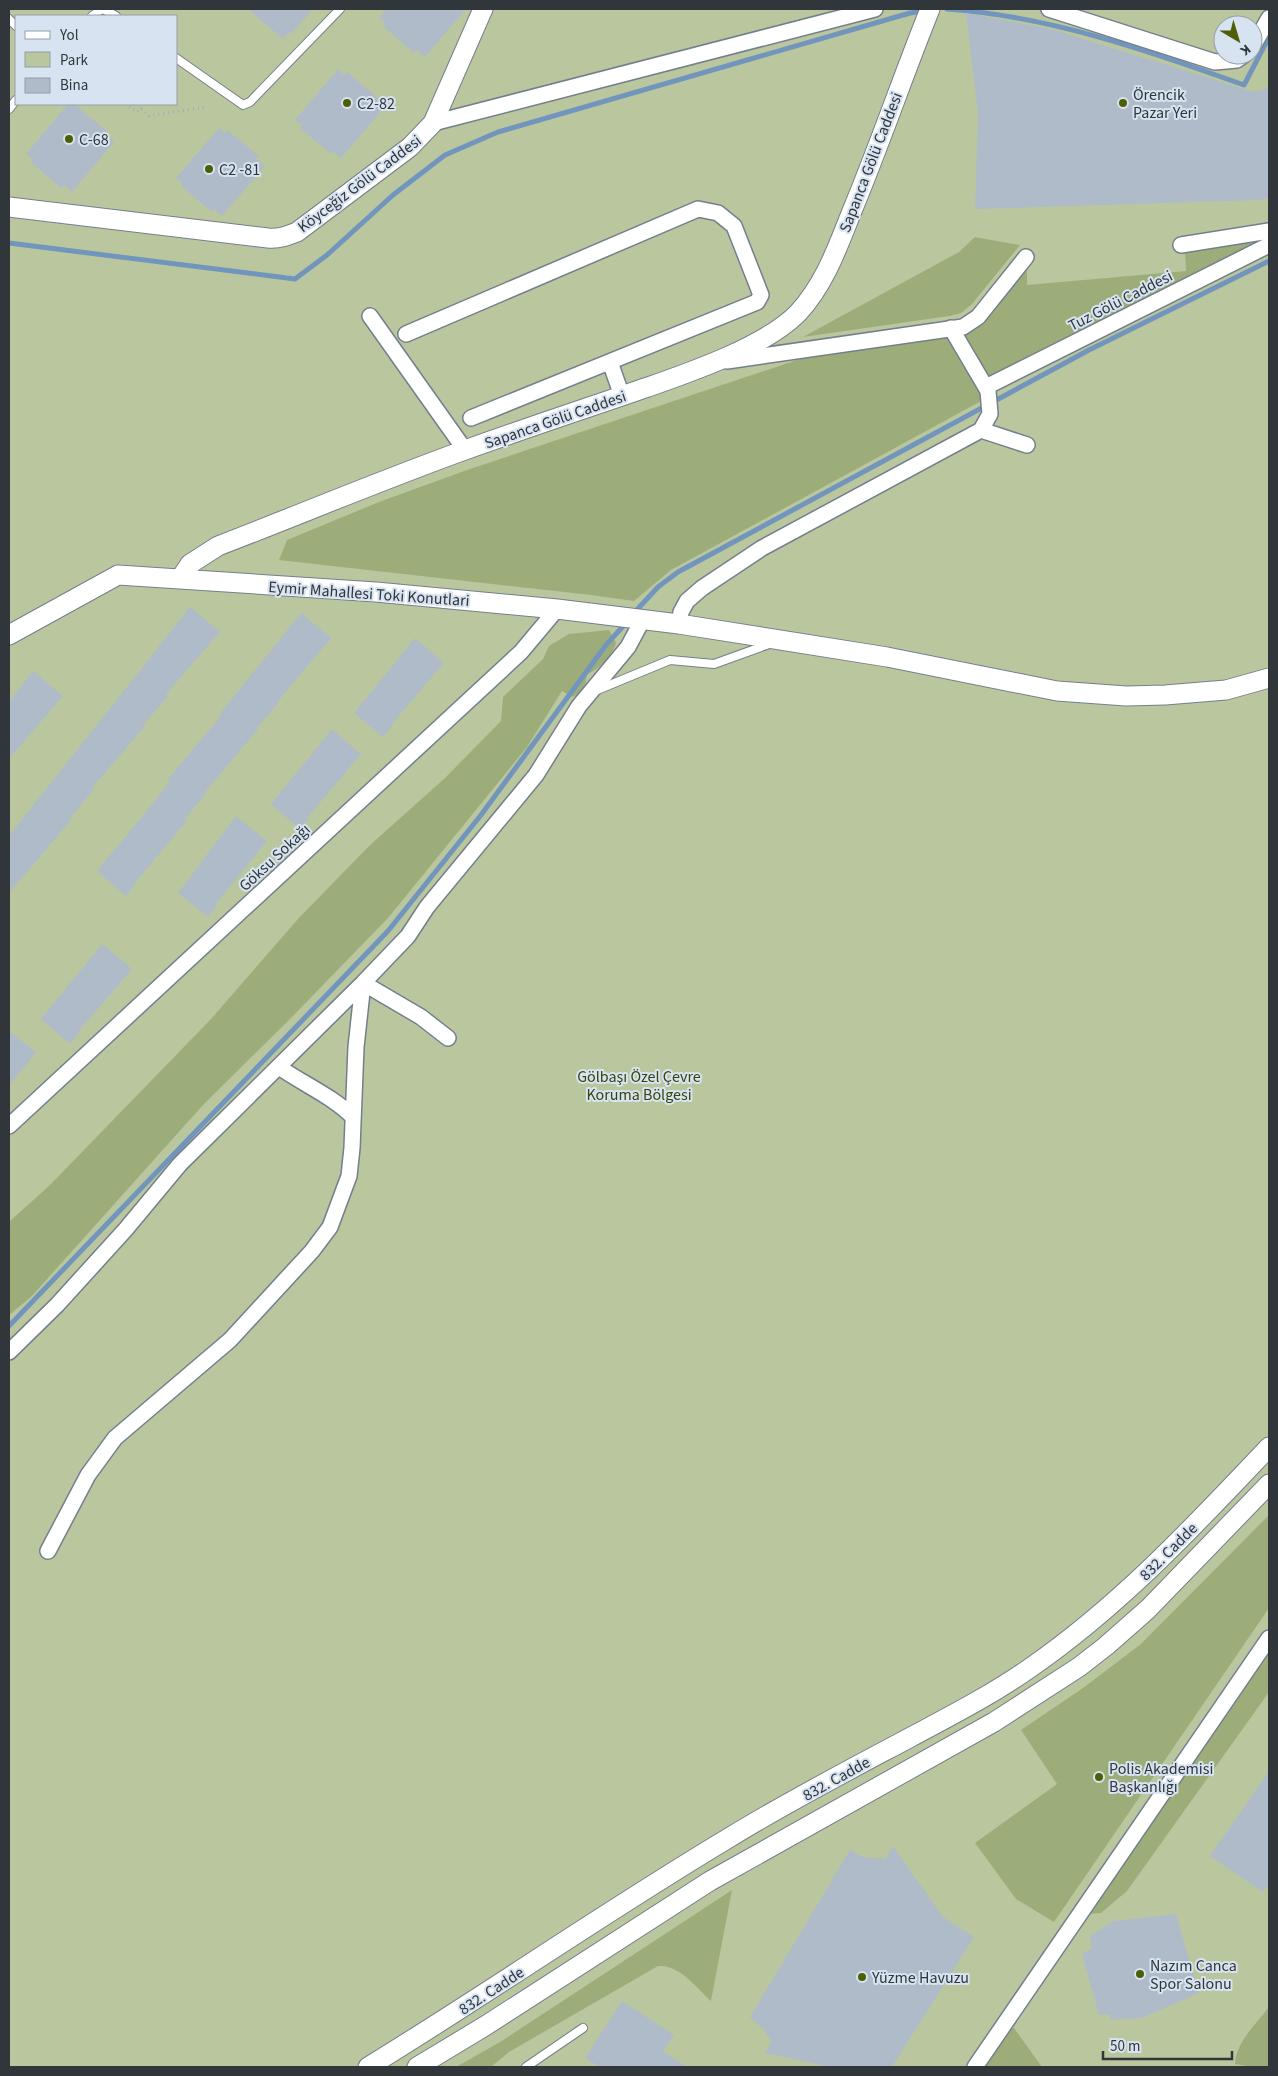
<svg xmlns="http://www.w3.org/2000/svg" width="1278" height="2076" font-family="'Source Sans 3',sans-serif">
<rect width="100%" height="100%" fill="#d7e3f1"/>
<!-- green -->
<path fill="#bac79e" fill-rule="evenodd" d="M9,9h1260v2058h-1260zM16,16h160v88h-160zM1223,25h30v30h-30z"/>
<!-- forest -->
<path fill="#9dad7a" d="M975,237l45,8 -48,59 -11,9 -12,3 -146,21 156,-85z
M1260,239v3l-273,137 -25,-44 14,-6 46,-61 5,-2v19l159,-14 -1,-20z
M948,336l35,64 -312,170 -37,31 -43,-6 -312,-35 8,-20 92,-38 88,-32 336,-112z
M609,630l7,13c-6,17 -15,23 -29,32l-3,15 -11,7 -11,-6 -35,56 -139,171 -99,102 -86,85 -172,192 -22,18v-93l41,-37 161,-166 87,-100 71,-73 76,-68 56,-57 2,-24 40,-38 6,-13 20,-12z
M1269,1515v93l-215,314 -38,-23 -41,-56 82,-59 -36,-54 62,-42 58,-44z
M1269,1650v42l-142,199 -26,22 -11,1z
M732,1890l-21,111c-14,-13 -32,-37 -53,-35l-149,86 -18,15h-35l44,-25z
M1269,2007v60h-16l-18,-3c1,-22 21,-40 34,-57z
M1014,2028l28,39h-58l26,-38z"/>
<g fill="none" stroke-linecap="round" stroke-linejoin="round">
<!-- stream -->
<path stroke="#7295bd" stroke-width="5" d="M947,9c102,7 202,42 297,76l25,-48
M9,243l286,36 32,-24 66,-60 52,-40 53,-23 412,-119 14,-2
M633,614l25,-27 20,-15 411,-222 180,-89
M9,1326l379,-395 93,-116 125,-170 20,-22"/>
</g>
<!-- building -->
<path fill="#afbbc8" d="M248,9h65l-22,25 -2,-2 -6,7z
M387,9h79l-41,48 -8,-7 -3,3 -30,-26 2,-3 -7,-6z
M966,13l85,16 203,63 15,-4v110l-8,2 -286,9 3,-96z
M338,69l6,6 3,-3 31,26 -2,3 8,7 -43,50 -8,-7 -2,3 -31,-26 2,-3 -7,-5z
M68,104h6l34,28 -2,3 8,7 -42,50 -8,-7 -3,3 -30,-26 2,-2 -7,-6z
M219,128l6,5 2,-3 32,26 -3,3 9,7 -43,50 -8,-7 -2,3 -31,-26 2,-2 -7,-6z
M190,607l30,25 -54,62 2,2 -24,28 2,1 -54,63 2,1 -24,29 2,1 -63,74v-57z
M301,613l30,25 -53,63 1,1 -22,26 1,1 -53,63 1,1 -21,26 2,2 -53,63 1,1 -9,11 -29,-25 52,-63 21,-27 -2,-2 53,-63 -2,-1z
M415,638l29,25 -53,62 1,1 -9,11 -29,-24z
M33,671l30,25 -54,63v-57z
M332,729l29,25 -53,63 1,1 -9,11 -29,-25z
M236,816l31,25 -52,64 2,1 -9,11 -30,-24z
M102,944l30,25 -54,63 1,1 -9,11 -29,-25z
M9,1031l27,21 -27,34z
M1269,1771v113l-6,8 -53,-36z
M893,1846l50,71 31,20 -82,130h-62l-65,-14 7,-11 -8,-12 -14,-13 100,-167 12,7 24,2z
M1176,1914l23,79 -57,25 -31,2 -1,-6 -11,1 -17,-61 10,-6 -2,-12 24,-15z
M622,2001l52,34 -11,16 24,16h-87l-15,-9z"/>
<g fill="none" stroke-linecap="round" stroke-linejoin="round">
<defs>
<path id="service" d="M103,9l13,7
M92,16l10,-7
M9,19l7,7
M176,58l67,47 7,-3 90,-93
M9,109l7,-9
M595,691l75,-31 44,4 58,-21
M526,2067l57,-39"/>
<path id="minor" d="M1049,9l166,53 22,-2 7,-5
M1253,46l16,-28
M433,123l442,-114
M1181,245l88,-14
M370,316l95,134
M406,334l292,-125 20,4 16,13 27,69 -4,7 -286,116
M727,361l236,-34 15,-10 48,-60
M610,362l12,34
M986,387l283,-142
M981,430l46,15
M679,624l2,-12 6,-11 15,-13 60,-40 219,-118 9,-16 -2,-23 -37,-63
M279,1067c24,17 53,29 74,50
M9,1126l512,-474 36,-43
M9,1352l48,-47 69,-76 54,-65 183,-181 45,-47 19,-29 109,-132 43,-69 49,-59 15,-28
M48,1551l40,-76 27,-37 115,-98 82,-89 18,-24 19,-51 3,-28 4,-101 7,-64 58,34 27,21
M975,2067l294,-429"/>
<path id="tertiary" d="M9,207l259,31c11,1 19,-2 29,-6l113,-85 23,-24 50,-114
M180,579l10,-15 28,-18c83,-32 164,-66 247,-96 61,-22 122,-42 183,-63 43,-15 118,-41 150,-74 27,-29 40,-67 54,-102 28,-67 51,-135 78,-202
M9,635l109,-60 258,17 181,17 122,15 208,33 170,34 69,5 39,-1 61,-5 43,-12
M368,2067c121,-74 237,-155 359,-228 60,-37 122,-69 184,-102 41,-22 82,-43 119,-69 91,-63 164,-142 239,-221
M417,2067l68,-41 225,-145 284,-159 85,-55 27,-21 42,-37 121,-125"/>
</defs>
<!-- service casing -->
<use href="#service" stroke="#747f8c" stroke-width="10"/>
<!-- minor casing -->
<use href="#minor" stroke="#747f8c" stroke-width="18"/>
<!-- tertiary casing -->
<use href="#tertiary" stroke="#747f8c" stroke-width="21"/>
<!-- path -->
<path stroke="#a1abb6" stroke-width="3" stroke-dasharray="1 4" stroke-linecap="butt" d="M125,104l12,8 9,-8
M141,109l8,7 57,-9"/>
<!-- service -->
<use href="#service" stroke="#fff" stroke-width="8"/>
<!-- minor -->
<use href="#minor" stroke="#fff" stroke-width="15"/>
<!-- tertiary -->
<use href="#tertiary" stroke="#fff" stroke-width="19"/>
</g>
<!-- markers -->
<g fill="#4c5f05" stroke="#d7e3f1" stroke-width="2">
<circle cx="347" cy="103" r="5"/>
<circle cx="1123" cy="103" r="5"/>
<circle cx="69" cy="139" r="5"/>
<circle cx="209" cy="169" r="5"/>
<circle cx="1099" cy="1777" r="5"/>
<circle cx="1140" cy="1974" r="5"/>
<circle cx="862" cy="1977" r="5"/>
</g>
<g text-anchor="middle" stroke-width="4" stroke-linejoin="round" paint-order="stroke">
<!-- poi labels -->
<g font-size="16" fill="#31363b" stroke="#d7e3f1" text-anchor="start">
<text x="1133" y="100">Örencik<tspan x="1133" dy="18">Pazar Yeri</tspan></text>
<text x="357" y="109">C2-82</text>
<text x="79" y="145">C-68</text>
<text x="219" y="175">C2 -81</text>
<text x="1109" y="1774">Polis Akademisi<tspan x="1109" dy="18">Başkanlığı</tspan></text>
<text x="1150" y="1971">Nazım Canca<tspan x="1150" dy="18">Spor Salonu</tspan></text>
<text x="872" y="1983">Yüzme Havuzu</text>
</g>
<!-- street labels -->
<g font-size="16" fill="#31363b" stroke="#d7e3f1">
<text transform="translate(870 162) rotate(-69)" y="6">Sapanca Gölü Caddesi</text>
<text transform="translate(359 183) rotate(-37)" y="6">Köyceğiz Gölü Caddesi</text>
<text transform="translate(1120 300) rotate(-27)" y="6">Tuz Gölü Caddesi</text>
<text transform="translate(555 419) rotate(-19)" y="6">Sapanca Gölü Caddesi</text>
<text transform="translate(369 593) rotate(4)" y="6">Eymir Mahallesi Toki Konutlari</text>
<text transform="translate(274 857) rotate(-43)" y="6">Göksu Sokağı</text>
<text transform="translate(1168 1551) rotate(-45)" y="6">832. Cadde</text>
<text transform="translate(836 1778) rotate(-29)" y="6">832. Cadde</text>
<text transform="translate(491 1990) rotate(-33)" y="6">832. Cadde</text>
</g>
<!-- park labels -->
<g font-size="16" fill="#364408" stroke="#d7e3f1">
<text x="639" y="1082">Gölbaşı Özel Çevre<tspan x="639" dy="18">Koruma Bölgesi</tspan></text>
</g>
</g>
<!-- border -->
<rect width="1278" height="2076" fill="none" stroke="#31363b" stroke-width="20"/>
<!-- legend -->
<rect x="15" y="15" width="162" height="90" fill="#d7e3f1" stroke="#959ea8"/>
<rect x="25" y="31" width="25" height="8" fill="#ffffff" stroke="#959ea8"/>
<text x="60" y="40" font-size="15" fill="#31363b">Yol</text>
<rect x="25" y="52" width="25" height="15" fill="#bac79e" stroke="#959ea8"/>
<text x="60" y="65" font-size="15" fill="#31363b">Park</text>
<rect x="25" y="78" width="25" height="15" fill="#afbbc8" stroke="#959ea8"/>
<text x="60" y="90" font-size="15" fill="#31363b">Bina</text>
<!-- north arrow -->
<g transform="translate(1238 40) rotate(142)"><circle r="24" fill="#d7e3f1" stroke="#959ea8"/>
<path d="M0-4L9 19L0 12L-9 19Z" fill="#4c5f05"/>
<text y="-8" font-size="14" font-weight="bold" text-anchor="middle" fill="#31363b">K</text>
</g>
<!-- scale -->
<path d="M1103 2051v8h129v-8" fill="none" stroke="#31363b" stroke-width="2.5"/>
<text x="1110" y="2051" font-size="15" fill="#31363b" stroke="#d7e3f1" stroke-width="4" paint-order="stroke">50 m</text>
</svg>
